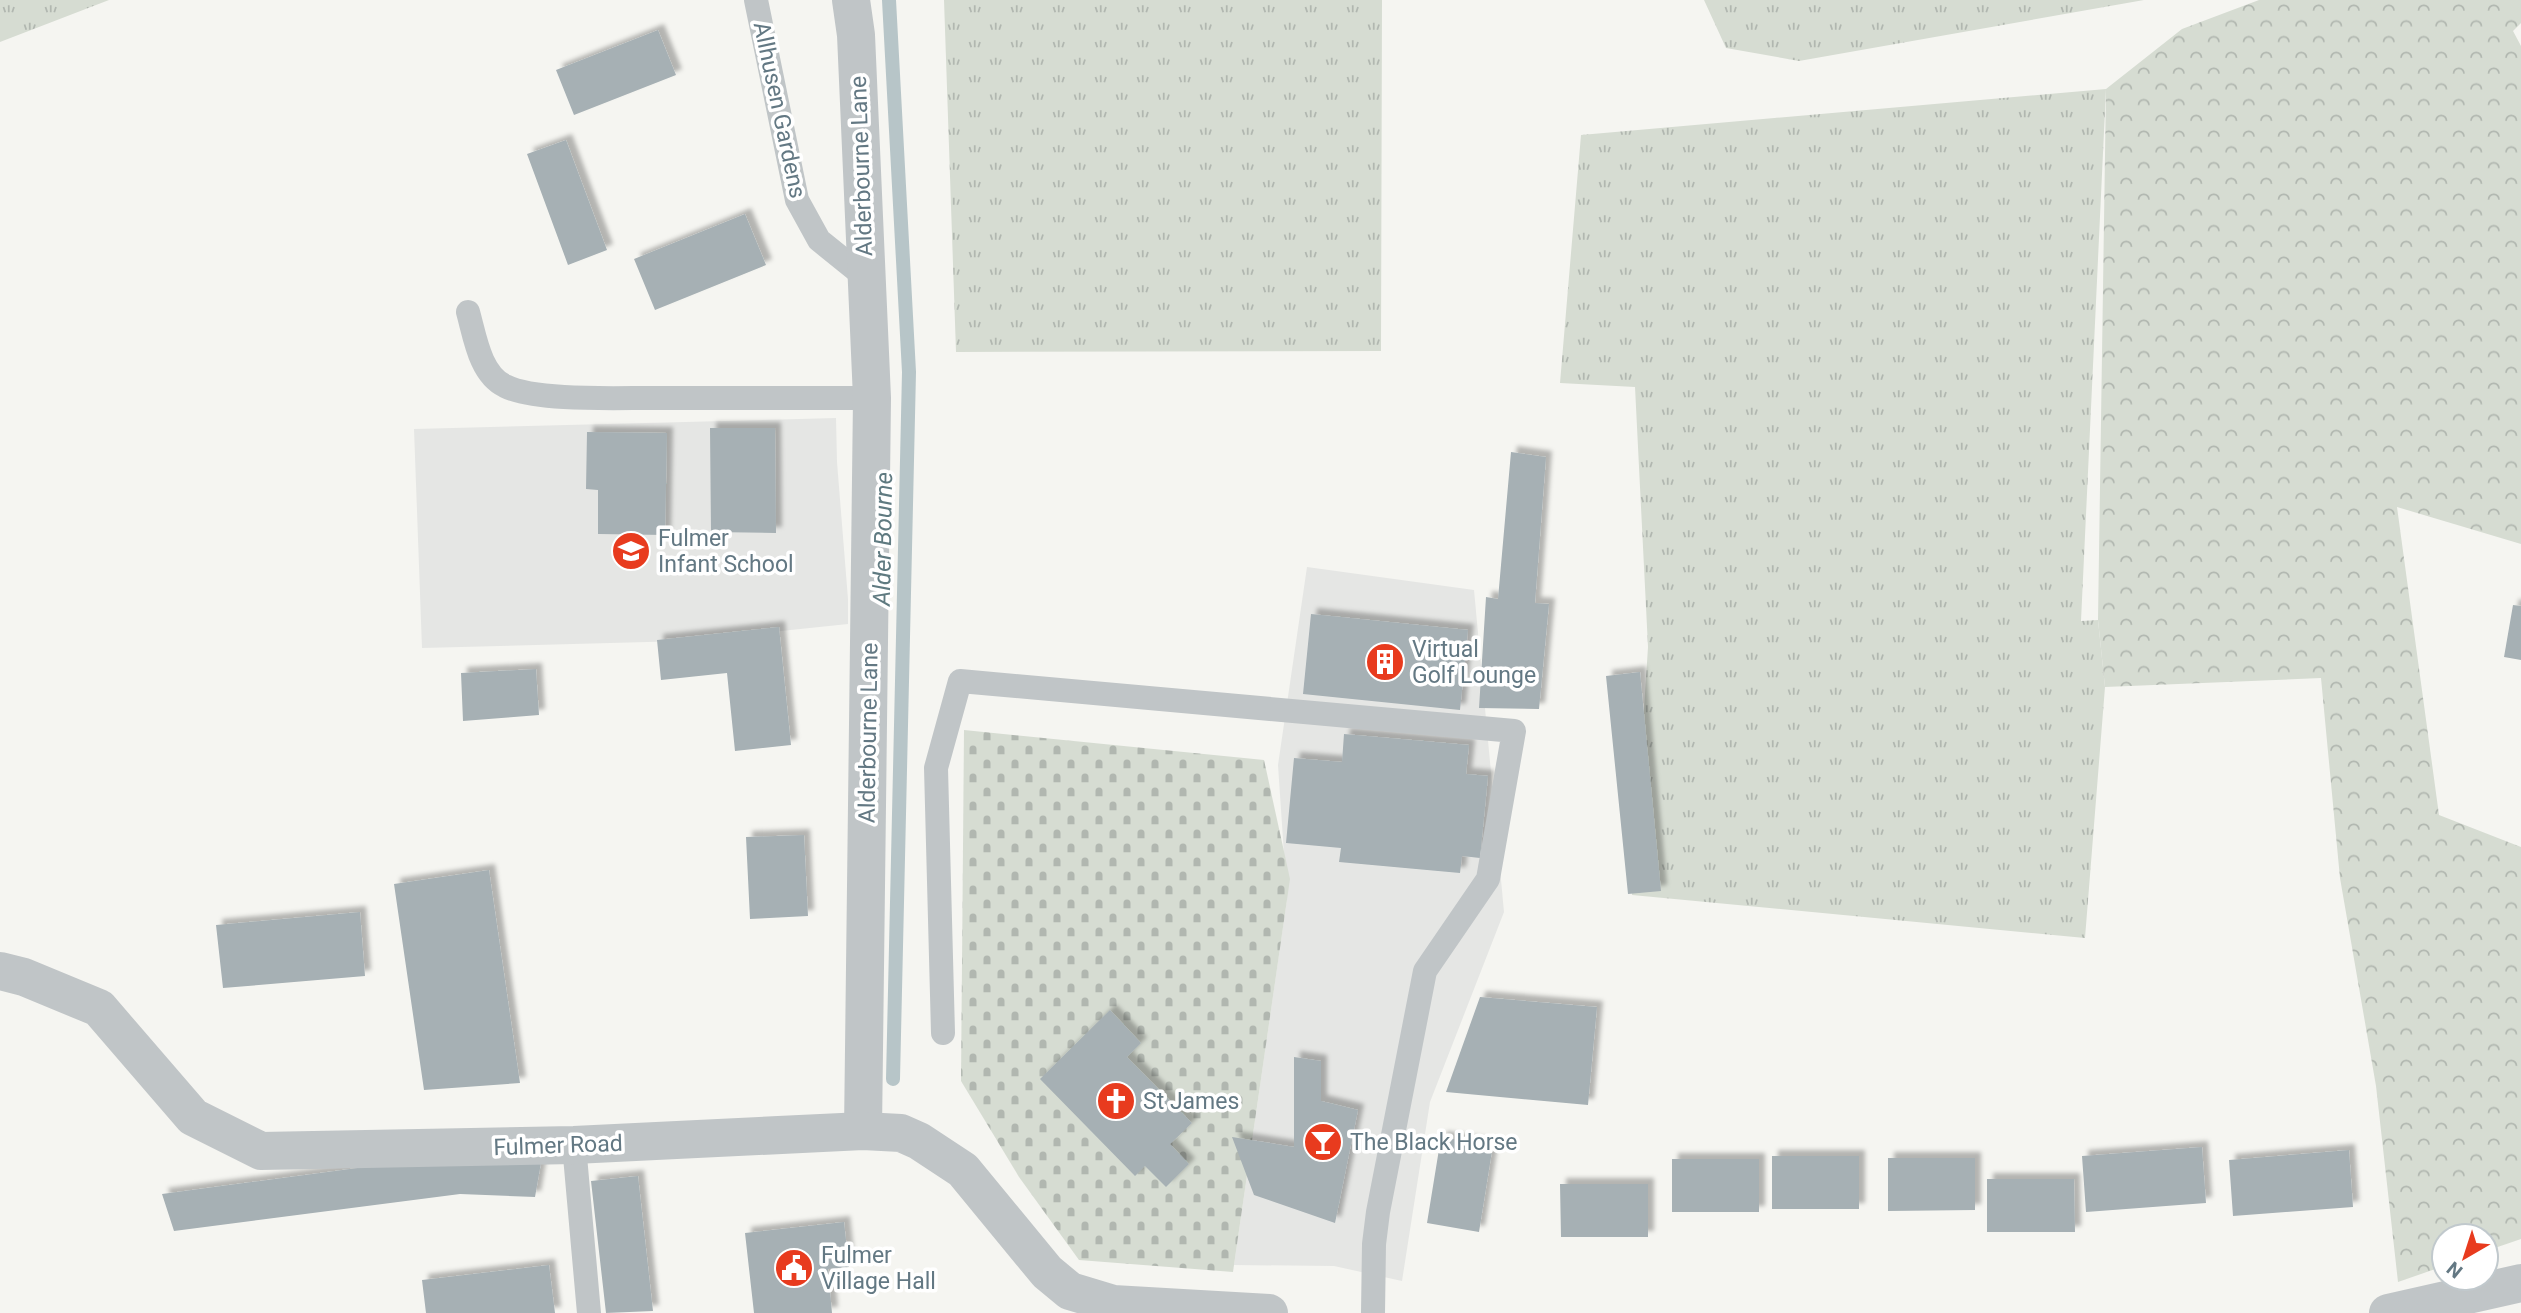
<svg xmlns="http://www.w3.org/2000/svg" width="2521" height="1313" font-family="Roboto,sans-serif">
<defs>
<pattern id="grass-tufts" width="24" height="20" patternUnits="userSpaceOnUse" patternTransform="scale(1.75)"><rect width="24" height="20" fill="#d6dcd2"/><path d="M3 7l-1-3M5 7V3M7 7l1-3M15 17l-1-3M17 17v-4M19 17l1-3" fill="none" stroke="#b1b7b0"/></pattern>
<pattern id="forest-crowns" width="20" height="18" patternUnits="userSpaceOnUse" patternTransform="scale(1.75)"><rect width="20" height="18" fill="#d6dcd2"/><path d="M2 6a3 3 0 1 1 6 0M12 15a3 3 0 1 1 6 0" fill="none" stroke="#b1b7b0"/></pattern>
<pattern id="cemetery-stones" width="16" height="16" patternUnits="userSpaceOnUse" patternTransform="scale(1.75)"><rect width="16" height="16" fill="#d6dcd2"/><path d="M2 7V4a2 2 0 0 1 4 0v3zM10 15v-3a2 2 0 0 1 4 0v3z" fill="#b1b7b0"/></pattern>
<filter id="shadow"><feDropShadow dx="6" dy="-6" stdDeviation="2" flood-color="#0004"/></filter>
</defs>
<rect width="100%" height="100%" fill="#f5f5f1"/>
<!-- built -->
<path fill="#e5e6e4" d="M836,418l1,44 11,137v25l-163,17 -263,7 -8,-219z
M1307,567l167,23 30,322 -74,190 -28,179 -68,-15 -100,-1 53,-366 -9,-134z"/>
<!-- grass -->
<path fill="url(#grass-tufts)" d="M0,0h109l-109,42z
M944,0h438l-1,351 -425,1z
M1704,0h440l-345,61 -73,-13z
M2106,89l-25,532 17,-1 7,67 -20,251 -453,-43 16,-248 -13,-260 -75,-4 21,-248z"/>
<!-- forest -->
<path fill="url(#forest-crowns)" d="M2259,0h262v23l-8,8 8,15v498l-124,-37 42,308 82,32v392l-35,12v-15h-42v30l-46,16 -22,-196 -36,-208 -19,-200 -216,9 -7,-67 8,-531 76,-60z"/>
<!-- cemetery -->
<path fill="url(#cemetery-stones)" d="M964,730l300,30 26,119 -57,393 -154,-12 -60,-83 -58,-96z"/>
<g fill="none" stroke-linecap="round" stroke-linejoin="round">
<!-- stream -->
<path stroke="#b7c5c8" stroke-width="14" d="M889,0l20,372 -16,707"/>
</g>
<!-- building -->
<path fill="#a6b0b4" filter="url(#shadow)" d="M658,30l18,45 -102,40 -18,-45z
M566,140l41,110 -39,15 -41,-111z
M745,214l21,51 -111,45 -21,-51z
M710,428h65l1,105 -65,-1z
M587,432l80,1 -2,102 -67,-1v-44l-12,-1z
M1511,452l35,5 -11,146 14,1 -10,105 -60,-1 7,-111 12,2z
M2513,605l8,1v54l-17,-3z
M1311,614l157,16 -8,80 -157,-16z
M779,627l12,118 -56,6 -8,-78 -66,7 -4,-40z
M536,669l3,46 -76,6 -2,-48z
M1640,672l21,219 -33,3 -22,-218z
M1344,734l125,11 -3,29 22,2 -8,82 -18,-2 -2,17 -121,-11 2,-14 -55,-5 8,-85 48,4z
M804,835l4,81 -58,3 -4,-82z
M489,870l31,213 -96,7 -30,-206z
M360,912l5,64 -142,12 -7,-63z
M1480,997l117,10 -9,98 -142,-13z
M1110,1010l31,33 -14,14 65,66 -22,21 19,20 -23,23 -21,-21 -10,10 -95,-97z
M1294,1057l27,4v40l37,9 -23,113 -81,-28 -22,-58 62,10z
M1441,1137l52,8 -14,87 -52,-9z
M2202,1147l4,56 -120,9 -4,-56z
M2349,1150l4,57 -120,9 -4,-56z
M1772,1156h87v53h-87z
M542,1157l-7,40 -75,-3 -286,37 -12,-37 233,-31z
M1888,1158h87v52l-87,1z
M1672,1159h87v53h-87z
M638,1176l15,135 -47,2 -15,-132z
M1987,1179h87l1,53h-88z
M1560,1184h88v53h-87z
M844,1222l5,45 -21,2 4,44h-78l-9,-80z
M549,1265l6,48h-129l-4,-33z"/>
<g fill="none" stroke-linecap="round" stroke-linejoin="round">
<!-- service -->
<path stroke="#c0c5c7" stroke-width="24" d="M756,0l41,200 22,40 47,38
M468,312c7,25 12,62 37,74 29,15 109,12 143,12 74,0 149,0 224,0
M943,1033l-7,-265 24,-87 554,50 -26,148 -63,92 -47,241 -4,32 -1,69
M574,1145l15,168"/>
<!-- minor -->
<path stroke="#c0c5c7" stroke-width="38" d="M851,0l5,35 16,363 -9,733"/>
<!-- tertiary -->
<path stroke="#c0c5c7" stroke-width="38" d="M0,971l24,6 75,31 94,109 68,34 313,-6 289,-14 38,2 18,8 44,29 84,102 23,19 43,13 156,9
M2388,1313l133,-30"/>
</g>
<!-- icons -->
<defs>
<symbol id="school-disc" viewBox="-11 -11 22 22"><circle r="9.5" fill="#e83b1e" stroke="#fff"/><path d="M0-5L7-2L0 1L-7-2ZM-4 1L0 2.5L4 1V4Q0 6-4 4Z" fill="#fff"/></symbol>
<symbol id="building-disc" viewBox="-11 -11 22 22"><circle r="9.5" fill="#e83b1e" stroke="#fff"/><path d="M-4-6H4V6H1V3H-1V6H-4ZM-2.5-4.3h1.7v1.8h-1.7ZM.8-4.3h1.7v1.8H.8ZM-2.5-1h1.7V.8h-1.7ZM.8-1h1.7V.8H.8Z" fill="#fff"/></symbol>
<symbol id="church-disc" viewBox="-11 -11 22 22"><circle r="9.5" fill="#e83b1e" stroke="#fff"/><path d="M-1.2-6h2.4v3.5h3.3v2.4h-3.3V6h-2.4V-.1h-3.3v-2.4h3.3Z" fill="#fff"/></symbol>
<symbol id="bar-disc" viewBox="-11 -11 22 22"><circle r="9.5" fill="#e83b1e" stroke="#fff"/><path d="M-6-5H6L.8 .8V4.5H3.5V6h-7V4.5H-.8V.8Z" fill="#fff"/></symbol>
<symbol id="civic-disc" viewBox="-11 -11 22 22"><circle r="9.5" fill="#e83b1e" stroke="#fff"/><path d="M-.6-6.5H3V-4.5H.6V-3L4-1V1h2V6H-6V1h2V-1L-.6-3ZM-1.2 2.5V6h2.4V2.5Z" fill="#fff"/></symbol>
</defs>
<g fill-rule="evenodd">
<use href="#school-disc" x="609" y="529" width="44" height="44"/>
<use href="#building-disc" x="1363" y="640" width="44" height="44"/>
<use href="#church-disc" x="1094" y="1079" width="44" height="44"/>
<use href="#bar-disc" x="1301" y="1120" width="44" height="44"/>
<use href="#civic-disc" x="772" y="1246" width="44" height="44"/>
</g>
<g text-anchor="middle" stroke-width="7" stroke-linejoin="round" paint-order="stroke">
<!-- street labels -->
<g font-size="23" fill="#637883" stroke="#fff">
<text transform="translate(780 110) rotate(78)" y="8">Allhusen Gardens</text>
<text transform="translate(861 166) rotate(-92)" y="8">Alderbourne Lane</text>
<text transform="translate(868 733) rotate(-89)" y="8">Alderbourne Lane</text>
<text transform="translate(558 1145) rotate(-2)" y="8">Fulmer Road</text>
</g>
<!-- poi labels -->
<g font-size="23" fill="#637883" stroke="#fff" text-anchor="start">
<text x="658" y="546">Fulmer<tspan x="658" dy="26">Infant School</tspan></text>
<text x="1412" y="657">Virtual<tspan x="1412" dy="26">Golf Lounge</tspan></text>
<text x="1143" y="1109">St James</text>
<text x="1350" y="1150">The Black Horse</text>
<text x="821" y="1263">Fulmer<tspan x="821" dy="26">Village Hall</tspan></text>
</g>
<!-- water labels -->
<g font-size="24" font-style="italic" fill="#5f7a80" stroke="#fff">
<text transform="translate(883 539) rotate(-89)" y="8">Alder Bourne</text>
</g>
</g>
<!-- north arrow -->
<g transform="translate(2465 1257) rotate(219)"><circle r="33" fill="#ffffff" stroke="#c1c9cd" stroke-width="2"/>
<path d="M0-5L12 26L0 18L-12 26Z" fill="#e83b1e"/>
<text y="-10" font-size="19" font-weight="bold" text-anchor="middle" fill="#637883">N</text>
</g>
</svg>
